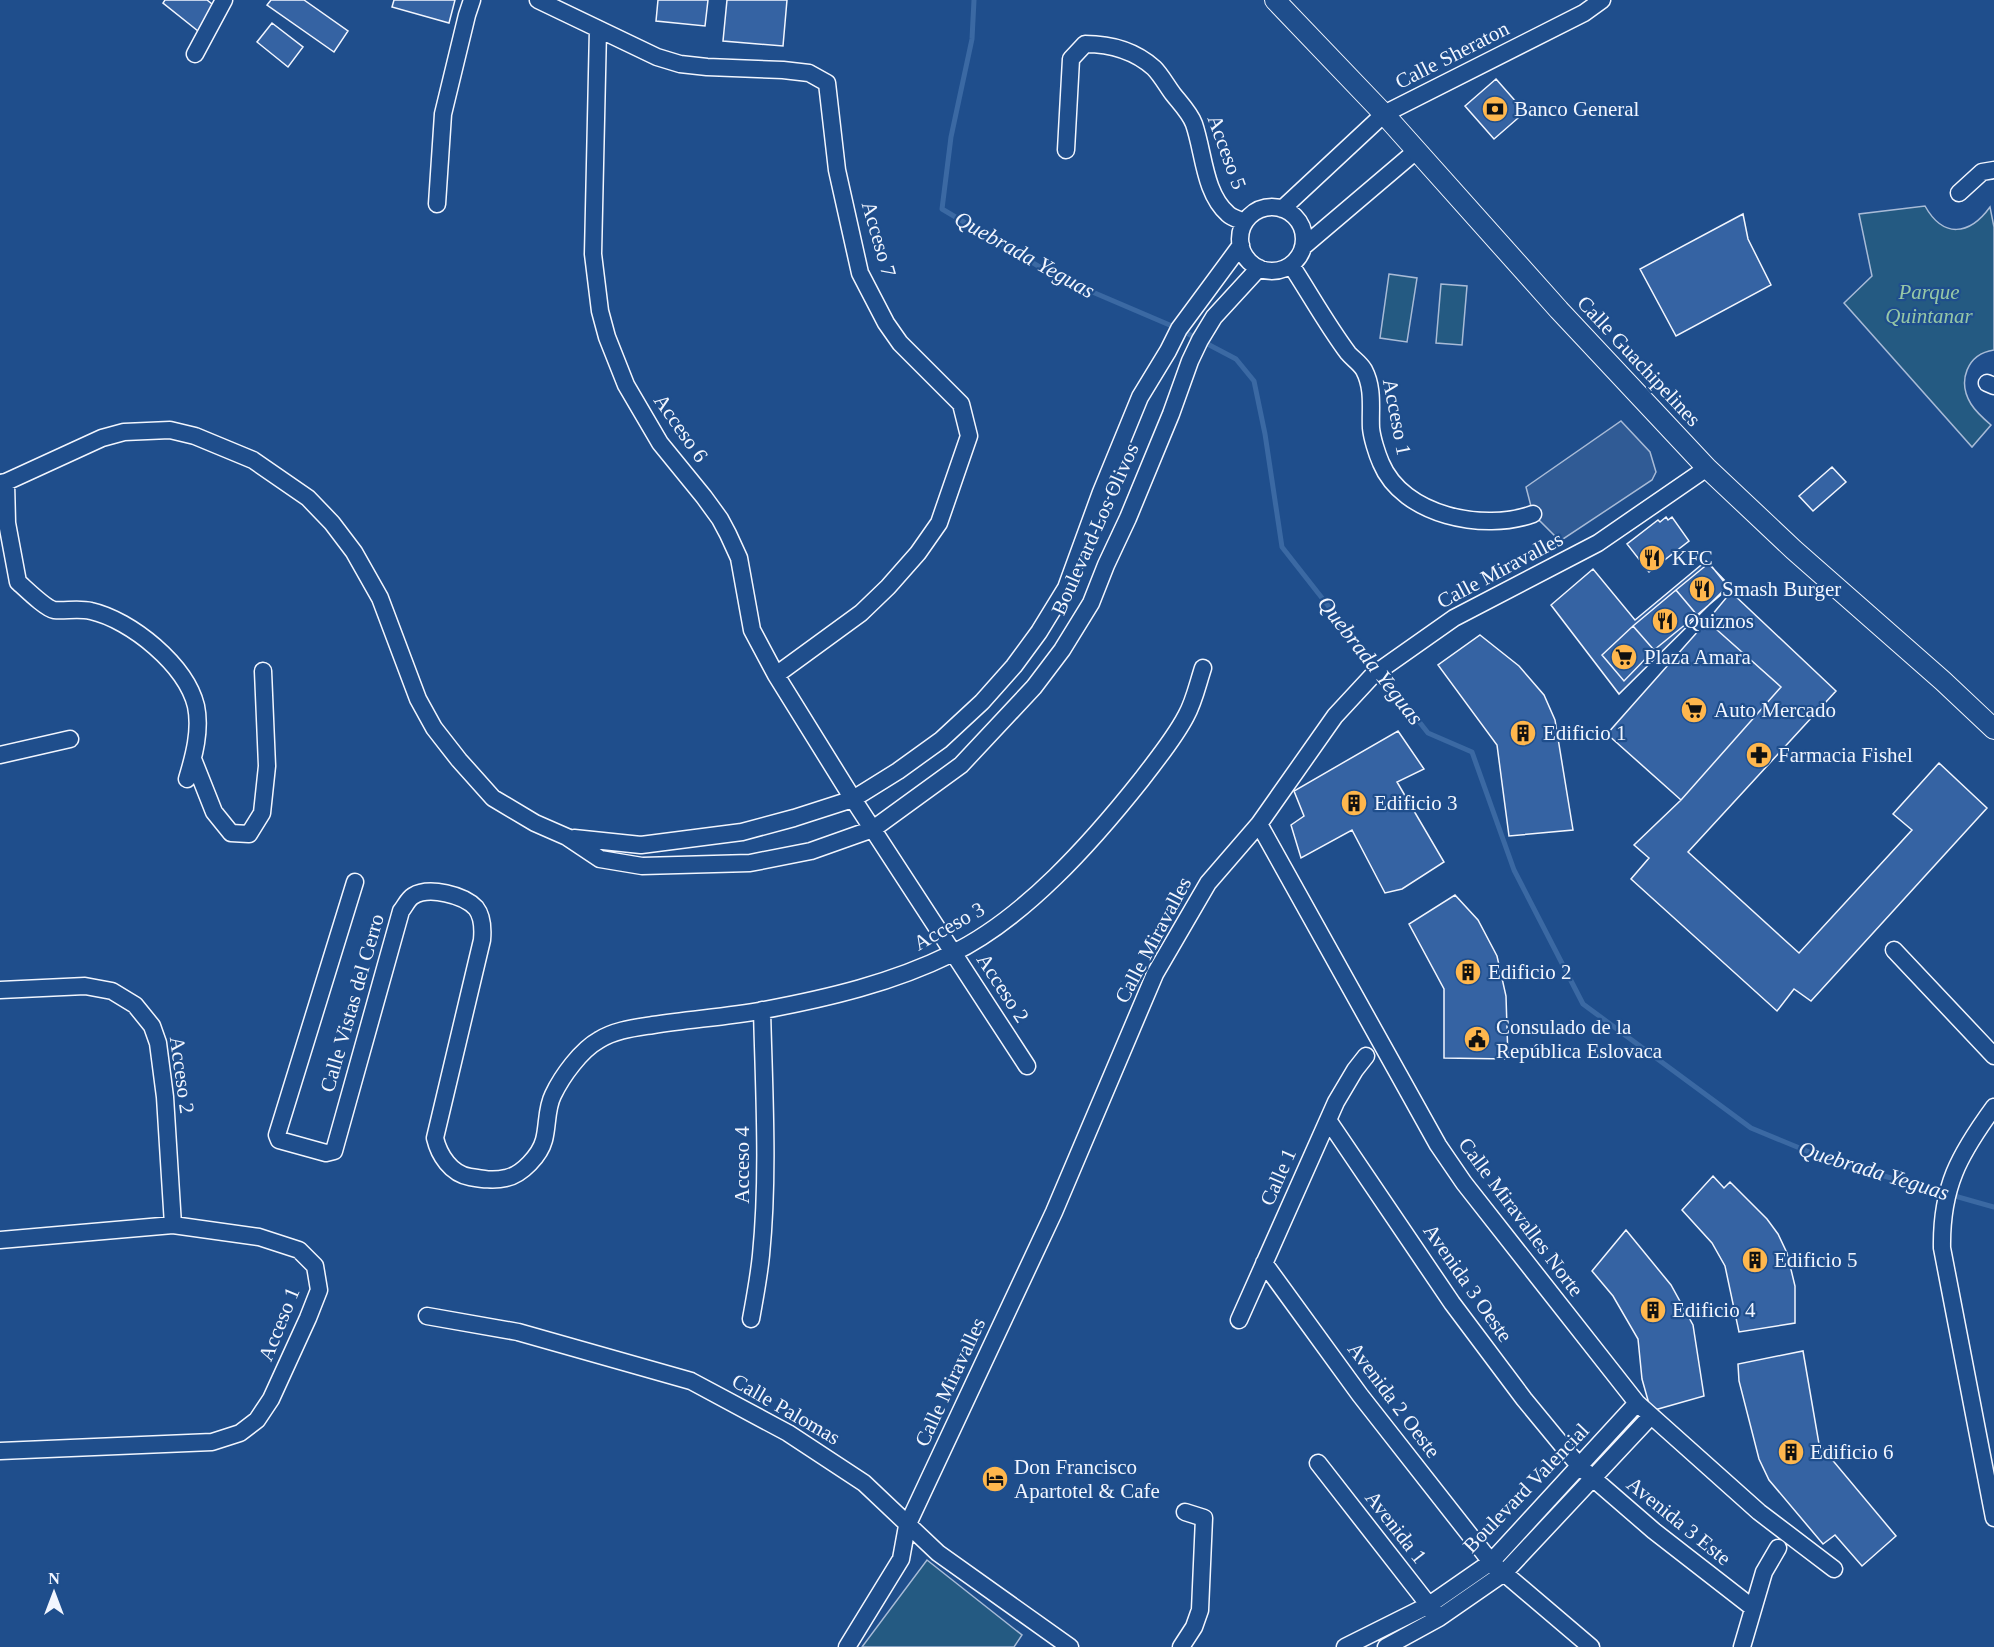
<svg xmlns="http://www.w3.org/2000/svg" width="1994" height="1647" font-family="'Times New Roman',serif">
<rect width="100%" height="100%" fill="#1f4e8c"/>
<!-- green -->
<path fill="#245a82" stroke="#a8bbd7" stroke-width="1.5" d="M1925,206c18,32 44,30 65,1l4,20v123c-27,4 -37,31 -23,54 5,8 13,15 20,21l-19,22 -128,-144 28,-27 -13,-62z
M1389,274l28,4 -10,64 -27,-4z
M1441,284l26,2 -5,59 -26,-2z
M927,1560l95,75 -8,12h-152z"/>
<!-- parking -->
<path fill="#305b95" stroke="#a8bbd7" stroke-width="1.5" d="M1621,421l29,31 6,20 -4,8 -92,61 -27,-27 -7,-27z"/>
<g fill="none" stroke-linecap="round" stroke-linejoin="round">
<!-- stream -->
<path stroke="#3b69a3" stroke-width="5" d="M974,0l-2,39 -21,98 -9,72 113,67 124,53 57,30 18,22 11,53 17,113 146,186 44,19 42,118 69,134 168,124 80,33 163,46"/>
</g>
<!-- building -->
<path fill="#3563a3" stroke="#f2f6ff" stroke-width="1.5" d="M165,0h42l10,8 -19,23 -35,-28z
M271,0h33l44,31 -14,21 -67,-47z
M394,0h61l-6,23 -57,-16z
M658,0h50l-3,26 -49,-5z
M727,0h60l-4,46 -60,-5z
M272,23l31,24 -15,20 -31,-25z
M1496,79l29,33 -31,27 -29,-33z
M1743,214l5,25 23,46 -95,51 -36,-67z
M1832,467l14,15 -33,29 -14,-15z
M1666,517l2,3 4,-3 17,24 -40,31 -22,-28 31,-24 2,2z
M1666,517l2,3 4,-3 17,24 -40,31 -22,-28 31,-24 2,2z
M1706,561l23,24 -110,109 -68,-89 42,-36 42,51z
M1709,563l20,25 -32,27 -21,-25z
M1676,590l21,25 -43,35 -21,-24z
M1731,592l105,99 -148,161 111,101 113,-123 -19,-16 46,-51 48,45 -176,193 -17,-12 -17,22 -146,-132 18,-21 -15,-13 47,-45 100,-113 -74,-66z
M1707,621l74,66 -100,113 -74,-66z
M1633,626l21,24 -30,31 -22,-26z
M1480,635l39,31 25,29 11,25 18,110 -64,6 -12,-91 -59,-80z
M1398,731l26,38 -27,13 47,80 -42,27 -17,4 -33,-63 -51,28 -10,-33 13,-9 -10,-25z
M1455,895l23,25 19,36 9,40 2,63 -64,-1v-69l-35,-65z
M1713,1176l11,12 6,-6 37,37 11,15 9,19 8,33v37l-56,9 -14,-66 -13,-23 -30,-33z
M1626,1230l45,55 22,40 11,71 -53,15 -9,-32 -4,-40 -25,-43 -21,-25z
M1803,1351l16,93 77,92 -34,30 -27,-31 -12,9 -54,-64 -10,-21 -20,-78 -1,-17z"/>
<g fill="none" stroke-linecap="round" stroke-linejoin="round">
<defs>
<path id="minor" d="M538,0l119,57 23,7 27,3 76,3 26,3 18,10 10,87 23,103 26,50 14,20 61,61 8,32 -30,87 -21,30 -30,34 -27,26 -85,62
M598,29l-5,225 7,57 7,26 19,48 34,58 44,54 16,22 8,15 11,24 13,72 24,45 77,124 174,267
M195,54l29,-54
M1066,150l5,-91 14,-15c25,0 50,7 69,24 7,7 13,18 19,26 7,9 17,19 21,30 10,29 10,69 34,90 4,4 12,6 17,8
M1959,193l23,-21 12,-2
M437,204l6,-90 24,-99 5,-15
M1240 239a32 32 0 1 1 64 0a32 32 0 1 1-64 0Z
M1282,209l102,-95 200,-101 18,-13
M1303,247l113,-96
M1291,265c19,29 36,60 57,88 5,6 12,10 16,17 10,19 6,39 7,58 1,10 6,26 10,35 22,53 103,69 152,51
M1987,383l7,3
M6,482l1,41 11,59c8,7 27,26 36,28 12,1 25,-2 37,1 40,9 95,54 105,95 5,24 -2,50 -9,73
M0,483l6,-1 96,-44 22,-6 46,-2 25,6 58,24 55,38 24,25 22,29 26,46 38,101 16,29 25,32 34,38 42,25 32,14 33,22 42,7 108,-3 61,-12 62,-22 88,-64 73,-78 28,-37 29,-47 15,-38 22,-47 43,-104 19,-53 10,-21 14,-23 45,-49
M0,755l70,-16
M193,759l21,53 17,21 18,1 13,-21 5,-47 -4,-95
M1259,824l179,321 26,38 173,220 122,109 75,57
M574,838l67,7 101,-13 52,-14 59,-19 45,-28 43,-31 41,-38 32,-36 25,-34 27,-44 35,-96 39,-95 28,-46 11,-22 62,-84
M355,882l-78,253 2,5 47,13 8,-2 67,-240c4,-5 7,-12 12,-15 16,-10 51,-1 63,12 7,9 7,21 6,32l-47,198c4,17 16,36 35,39 12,2 24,4 36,1 16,-3 34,-23 38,-38 4,-15 2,-31 9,-45 9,-19 28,-45 46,-55 16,-10 35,-12 54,-15 37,-6 74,-8 111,-15 64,-12 128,-27 187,-56 73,-35 141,-112 191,-175 15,-20 32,-40 44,-63 8,-14 12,-33 17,-48
M1894,950l100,106
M0,990l85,-4 27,5 23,14 17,21 6,17 7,54 8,128
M1994,1107c-35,48 -53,80 -52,141l52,270
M1328,1120l124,183 72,96 56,68 74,64 99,77
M0,1240l173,-15 86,12 40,13 16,16 4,24 -11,28 -37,81 -14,21 -17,13 -28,9 -212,9
M1264,1263l96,132 131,167 100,85
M427,1316l91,16 173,49 97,52 76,50 74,70 132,94
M751,1319c4,-22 8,-43 10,-64 8,-81 3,-163 1,-245
M1239,1320l97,-218 19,-32 11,-14
M1318,1463l117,150
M847,1647l54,-88 6,-33 147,-314 101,-238 53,-91 51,-59 76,-108 38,-41 81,-57 144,-75 109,-75
M1181,1647l13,-20 6,-17 4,-92 -19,-6
M1345,1647l84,-42 62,-43 146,-159
M1386,1647l53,-29 65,-45 147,-157
M1742,1647l22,-75 14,-24"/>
<path id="tertiary" d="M1275,0l109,114 175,196 148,158 87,82 149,131 51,48"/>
</defs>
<!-- minor casing -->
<use href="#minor" stroke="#f2f6ff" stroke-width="19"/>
<!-- tertiary casing -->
<use href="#tertiary" stroke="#f2f6ff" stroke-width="22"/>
<!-- minor -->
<use href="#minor" stroke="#1f4e8c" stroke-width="16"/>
<!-- tertiary -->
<use href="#tertiary" stroke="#1f4e8c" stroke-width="20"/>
</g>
<!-- icons -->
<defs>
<symbol id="bank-disc" viewBox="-11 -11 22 22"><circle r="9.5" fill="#ffb74d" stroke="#1f4e8c"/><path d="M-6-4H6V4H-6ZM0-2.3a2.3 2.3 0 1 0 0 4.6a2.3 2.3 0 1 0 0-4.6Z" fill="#111"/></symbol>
<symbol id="restaurant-disc" viewBox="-11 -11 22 22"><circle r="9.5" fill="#ffb74d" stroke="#1f4e8c"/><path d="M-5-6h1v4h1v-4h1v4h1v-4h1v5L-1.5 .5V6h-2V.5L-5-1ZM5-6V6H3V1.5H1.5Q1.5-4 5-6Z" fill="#111"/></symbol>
<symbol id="supermarket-disc" viewBox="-11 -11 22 22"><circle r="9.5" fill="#ffb74d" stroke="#1f4e8c"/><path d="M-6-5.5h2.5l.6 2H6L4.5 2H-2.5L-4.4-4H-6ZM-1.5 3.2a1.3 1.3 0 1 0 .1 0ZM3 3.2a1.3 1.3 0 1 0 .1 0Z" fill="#111"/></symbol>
<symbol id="building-disc" viewBox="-11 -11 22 22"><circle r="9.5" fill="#ffb74d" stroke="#1f4e8c"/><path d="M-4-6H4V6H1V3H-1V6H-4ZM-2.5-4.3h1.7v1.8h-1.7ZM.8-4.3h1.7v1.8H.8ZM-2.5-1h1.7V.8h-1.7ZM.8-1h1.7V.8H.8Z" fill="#111"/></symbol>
<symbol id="pharmacy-disc" viewBox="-11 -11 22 22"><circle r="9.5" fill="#ffb74d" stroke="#1f4e8c"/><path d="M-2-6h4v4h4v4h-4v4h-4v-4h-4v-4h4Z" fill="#111"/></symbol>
<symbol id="civic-disc" viewBox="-11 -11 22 22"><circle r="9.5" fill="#ffb74d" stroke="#1f4e8c"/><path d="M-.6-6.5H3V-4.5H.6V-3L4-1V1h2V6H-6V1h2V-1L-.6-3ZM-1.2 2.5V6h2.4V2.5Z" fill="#111"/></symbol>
<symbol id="hotel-disc" viewBox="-11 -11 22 22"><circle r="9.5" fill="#ffb74d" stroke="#1f4e8c"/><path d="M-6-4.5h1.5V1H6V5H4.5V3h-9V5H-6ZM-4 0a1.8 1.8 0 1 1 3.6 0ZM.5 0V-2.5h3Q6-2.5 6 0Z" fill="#111"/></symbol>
</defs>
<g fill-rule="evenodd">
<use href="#bank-disc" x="1480" y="94" width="30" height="30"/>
<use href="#restaurant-disc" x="1637" y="543" width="30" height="30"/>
<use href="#restaurant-disc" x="1687" y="574" width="30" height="30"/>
<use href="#restaurant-disc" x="1650" y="606" width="30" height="30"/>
<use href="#supermarket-disc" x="1609" y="642" width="30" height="30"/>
<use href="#supermarket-disc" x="1679" y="695" width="30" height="30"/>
<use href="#building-disc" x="1508" y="718" width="30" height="30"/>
<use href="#pharmacy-disc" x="1744" y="740" width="30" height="30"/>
<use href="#building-disc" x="1339" y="788" width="30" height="30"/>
<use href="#building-disc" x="1453" y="957" width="30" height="30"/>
<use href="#civic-disc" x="1462" y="1024" width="30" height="30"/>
<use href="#building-disc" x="1740" y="1245" width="30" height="30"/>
<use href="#building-disc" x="1638" y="1295" width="30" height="30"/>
<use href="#building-disc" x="1776" y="1437" width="30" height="30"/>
<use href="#hotel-disc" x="980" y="1464" width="30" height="30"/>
</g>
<g text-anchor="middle" stroke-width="4.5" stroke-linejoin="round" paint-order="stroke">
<!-- street labels -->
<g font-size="21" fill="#f2f6ff" stroke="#1f4e8c">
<text transform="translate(1452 55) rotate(-27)" y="7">Calle Sheraton</text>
<text transform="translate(1227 152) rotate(70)" y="7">Acceso 5</text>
<text transform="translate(879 239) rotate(74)" y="7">Acceso 7</text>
<text transform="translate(1639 361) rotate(47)" y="7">Calle Guachipelines</text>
<text transform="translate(1397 417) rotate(79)" y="7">Acceso 1</text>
<text transform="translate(681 428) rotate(55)" y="7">Acceso 6</text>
<text transform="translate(1095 529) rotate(-66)" y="7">Boulevard Los Olivos</text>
<text transform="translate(1500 570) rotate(-28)" y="7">Calle Miravalles</text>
<text transform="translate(949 926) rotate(-29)" y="7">Acceso 3</text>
<text transform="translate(1153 940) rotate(-62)" y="7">Calle Miravalles</text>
<text transform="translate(1003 988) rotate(57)" y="7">Acceso 2</text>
<text transform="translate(352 1003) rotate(-74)" y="7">Calle Vistas del Cerro</text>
<text transform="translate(182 1075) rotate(82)" y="7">Acceso 2</text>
<text transform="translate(742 1165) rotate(-90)" y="7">Acceso 4</text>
<text transform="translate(1278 1177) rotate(-66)" y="7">Calle 1</text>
<text transform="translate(1521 1217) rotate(53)" y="7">Calle Miravalles Norte</text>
<text transform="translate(1468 1283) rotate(55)" y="7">Avenida 3 Oeste</text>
<text transform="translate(279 1324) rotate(-68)" y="7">Acceso 1</text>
<text transform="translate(950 1382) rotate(-65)" y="7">Calle Miravalles</text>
<text transform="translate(1394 1400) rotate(53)" y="7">Avenida 2 Oeste</text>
<text transform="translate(786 1409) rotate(30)" y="7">Calle Palomas</text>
<text transform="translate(1526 1488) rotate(-46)" y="7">Boulevard Valencial</text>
<text transform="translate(1679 1521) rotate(39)" y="7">Avenida 3 Este</text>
<text transform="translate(1396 1527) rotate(52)" y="7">Avenida 1</text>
</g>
<!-- poi labels -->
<g font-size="21" fill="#f2f6ff" stroke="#1f4e8c" text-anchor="start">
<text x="1514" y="116">Banco General</text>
<text x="1672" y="565">KFC</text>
<text x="1722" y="596">Smash Burger</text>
<text x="1684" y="628">Quiznos</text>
<text x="1644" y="664">Plaza Amara</text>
<text x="1714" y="717">Auto Mercado</text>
<text x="1543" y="740">Edificio 1</text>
<text x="1778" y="762">Farmacia Fishel</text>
<text x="1374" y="810">Edificio 3</text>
<text x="1488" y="979">Edificio 2</text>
<text x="1496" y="1034">Consulado de la<tspan x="1496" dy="24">República Eslovaca</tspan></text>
<text x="1774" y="1267">Edificio 5</text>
<text x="1672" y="1317">Edificio 4</text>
<text x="1810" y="1459">Edificio 6</text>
<text x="1014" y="1474">Don Francisco<tspan x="1014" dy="24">Apartotel &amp; Cafe</tspan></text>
</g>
<!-- park labels -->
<g font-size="21" font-style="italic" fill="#97c8a6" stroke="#1f4e8c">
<text x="1929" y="299">Parque<tspan x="1929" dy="24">Quintanar</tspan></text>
</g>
<!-- water labels -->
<g font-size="22" font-style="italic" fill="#f2f6ff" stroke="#1f4e8c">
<text transform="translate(1025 254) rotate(29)" y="8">Quebrada Yeguas</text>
<text transform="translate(1371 660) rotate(52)" y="8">Quebrada Yeguas</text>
<text transform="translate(1874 1170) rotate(17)" y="8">Quebrada Yeguas</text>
</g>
</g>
<!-- north arrow -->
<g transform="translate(54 1593)" stroke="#1f4e8c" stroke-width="4.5" paint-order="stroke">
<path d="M0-4.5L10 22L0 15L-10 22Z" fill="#f2f6ff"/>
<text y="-9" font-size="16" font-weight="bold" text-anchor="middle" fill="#f2f6ff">N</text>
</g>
</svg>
